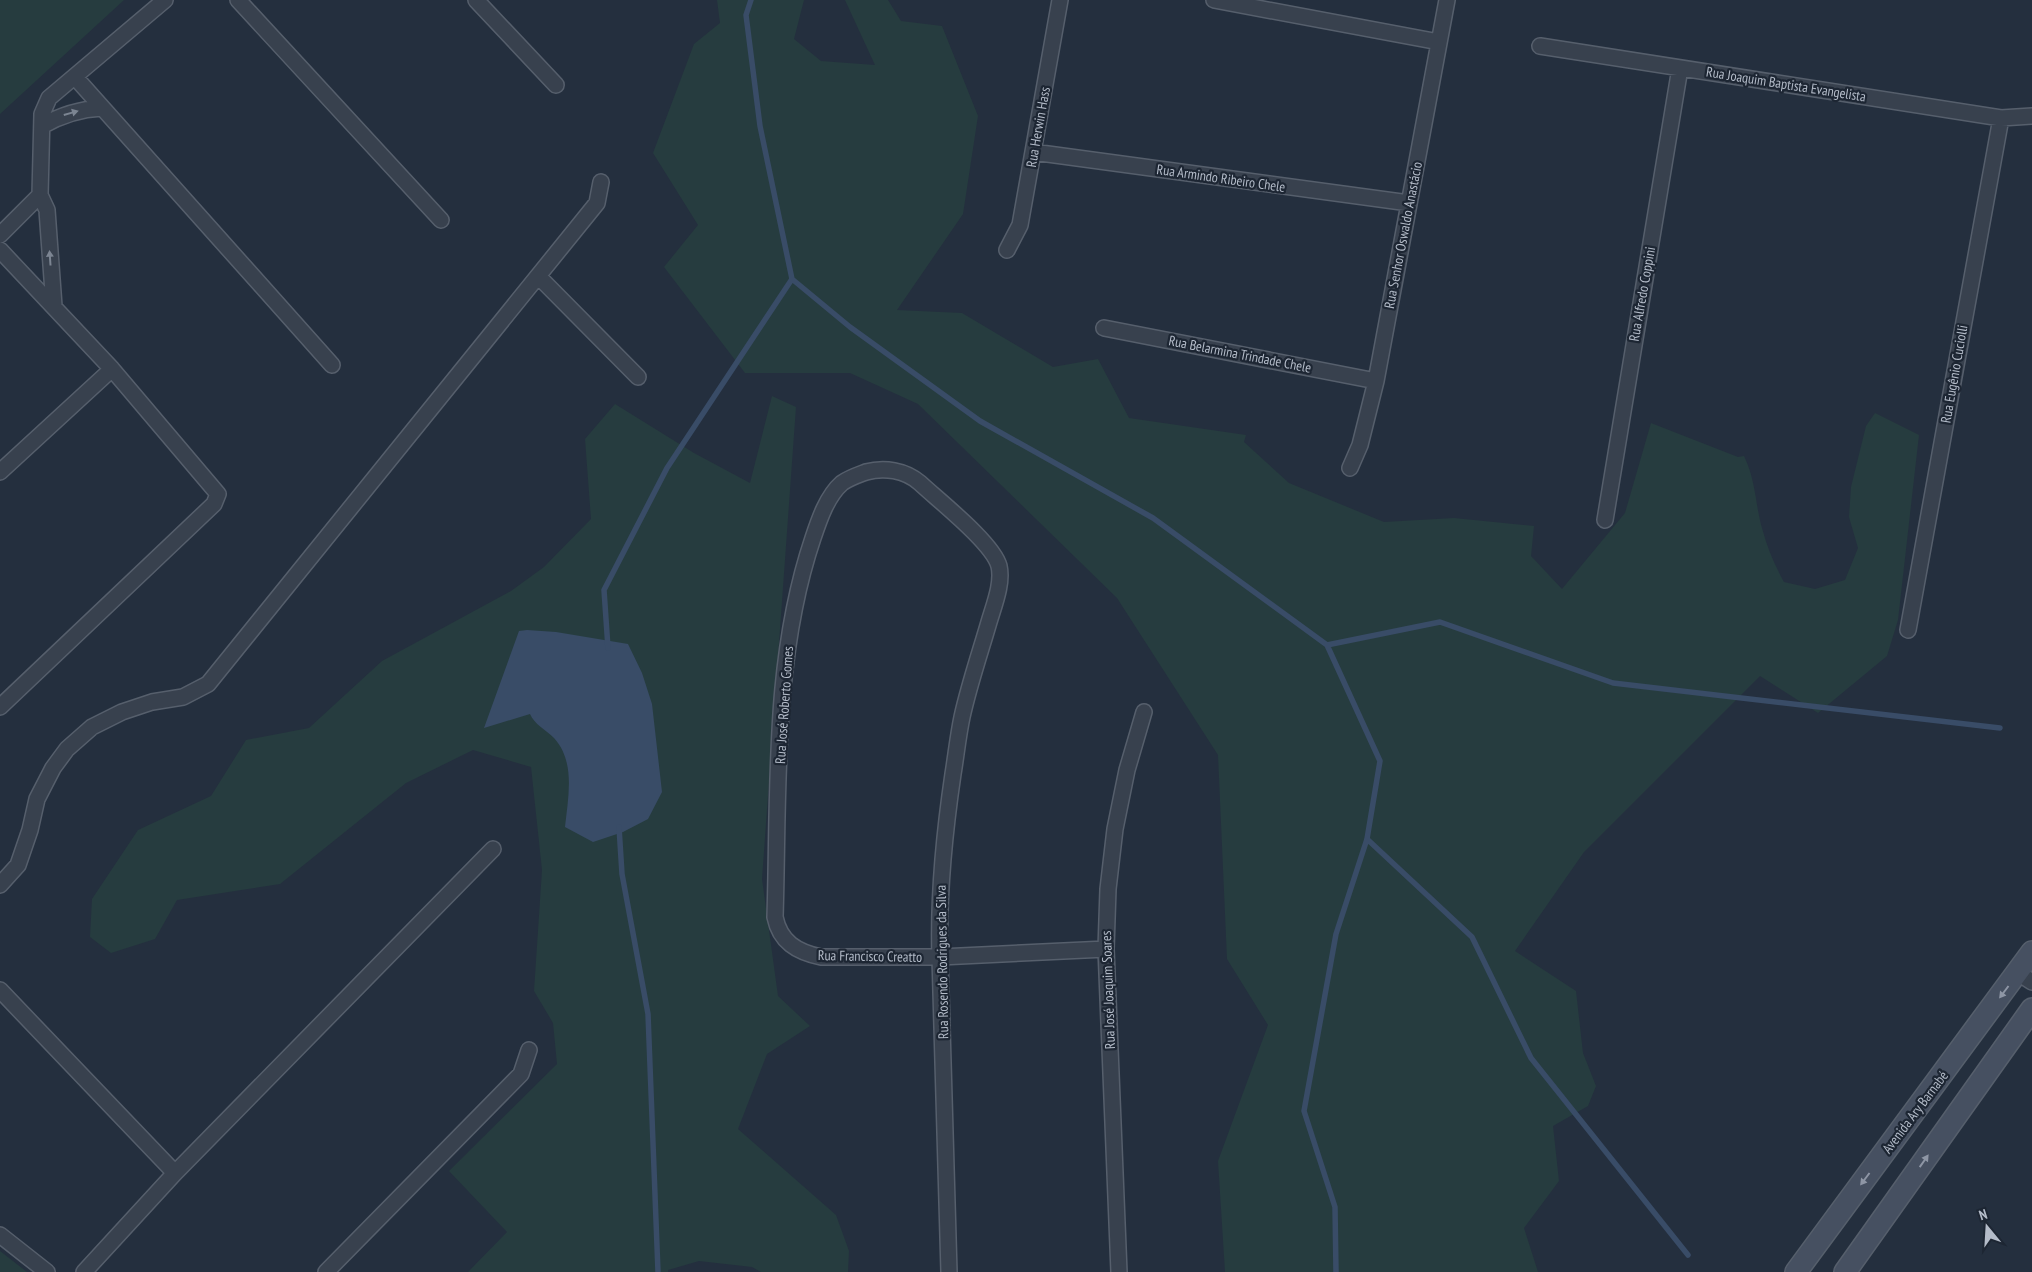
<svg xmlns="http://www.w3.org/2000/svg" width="2032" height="1272" font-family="'PT Sans Narrow',sans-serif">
<rect width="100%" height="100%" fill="#242f3e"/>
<!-- green -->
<path fill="#263c3f" d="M0,0h124l-124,114z
M717,0h87l-10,39 27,22 54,4 -30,-65h43l13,21 41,5 36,90 -15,98 -66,96 65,3 91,54 45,-8 31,59 117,17 -2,7 45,41 95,39 70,-4 80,8 -3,30 31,33 63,-76 26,-90 87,34 6,-1c12,25 11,47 18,72 5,19 12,36 22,54l31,7 30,-9 13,-32 -9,-31 2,-30 15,-61 9,-13 44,22 -21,185 -11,36 -69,57 -58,-37 -176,176 -69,99 61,40 7,62 13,33 -8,20 -35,20 6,55 -35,47 14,44h-313l-7,-111 50,-136 -41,-66 -9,-204 -101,-157 -199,-194 -68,-31h-105l-81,-106 34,-42 -45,-72 41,-109 26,-21z
M772,396l24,11 -34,472 16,117 32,30 -43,28 -29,75 98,86 13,36 -1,21h-87l-9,-5 -53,-6 -31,9v2h-200l39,-40 -58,-61 108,-107 -4,-41 -19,-32 8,-121 -11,-103 -58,-17 -67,33 -126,101 -103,16 -22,39 -44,14 -21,-16 2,-38 46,-69 73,-34 35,-56 63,-12 73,-67 129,-70 33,-24 47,-48 -6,-80 30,-35 79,49 56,30z
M0,1251l27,21h-27z"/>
<!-- water -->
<path fill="#394c67" d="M527,630l29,2 72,12 14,29 10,31 10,88 -14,27 -25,13 -30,10 -28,-15c3,-29 11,-65 -11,-89 -8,-8 -20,-14 -24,-24l-46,14 35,-97z"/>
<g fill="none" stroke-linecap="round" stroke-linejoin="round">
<!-- stream -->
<path stroke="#394c67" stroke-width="5.5" d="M792,279l58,48 130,94 173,97 174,127 53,116 -13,78 -31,95 -32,177 31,96 1,65
M1327,645l113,-23 173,61 387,45
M608,648l-4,-58 63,-122 125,-189 -32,-153 -14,-111 5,-15
M619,827l3,47 26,140 10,258
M1367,839l105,98 59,121 157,197"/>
<defs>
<path id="street" d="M238,0l203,220
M476,0l80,85
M1214,0l225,42
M1540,46l461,72 31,-2
M75,77l257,288
M42,126c19,-11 38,-17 60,-18
M1033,152l376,51
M40,195l7,15 7,96
M0,235l40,-40 2,-81 7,-16 116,-98
M0,250l112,119 106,125 -4,10 -214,203
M1007,250l13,-25 40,-225
M538,276l100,101
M1104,328l272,53
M1350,468l10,-23 16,-64 71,-381
M0,472l112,-103
M1605,520l75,-452
M1908,630l93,-512
M0,885l18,-20 12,-35 7,-31 16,-31 14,-19 25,-22 30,-15 30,-10 31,-5 25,-13 389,-481 4,-21
M2018,973l14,9
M0,990l175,183
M0,1235l47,37
M84,1272l91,-99 318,-324
M326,1272l195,-198 8,-24
M949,1272l-9,-315c-2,-62 4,-122 13,-183 3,-18 5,-38 9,-57 7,-32 18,-64 27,-95 5,-17 14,-39 10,-56 -6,-23 -61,-66 -79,-83 -15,-13 -36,-16 -54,-11 -8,3 -17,6 -24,11 -15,13 -23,37 -29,55 -41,121 -34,253 -38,379 5,25 22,35 46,40h119l166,-8
M1119,1272l-13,-323 2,-60 7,-60 12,-59 17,-58"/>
<path id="secondary" d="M1796,1272l236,-320
M1845,1272l187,-263"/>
</defs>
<!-- street casing -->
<use href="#street" stroke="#565f6c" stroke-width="18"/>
<!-- secondary casing -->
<use href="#secondary" stroke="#565f6c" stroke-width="24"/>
<!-- street -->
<use href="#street" stroke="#38414e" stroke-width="15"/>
<!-- secondary -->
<use href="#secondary" stroke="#465061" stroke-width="21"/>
</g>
<!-- one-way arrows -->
<defs><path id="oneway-solid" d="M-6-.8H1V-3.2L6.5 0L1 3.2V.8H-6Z" transform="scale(1.25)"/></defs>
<g fill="#7c8592">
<use href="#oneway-solid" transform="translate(71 113) rotate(-16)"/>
<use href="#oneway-solid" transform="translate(50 258) rotate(-94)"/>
</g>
<g fill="#8e96a5">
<use href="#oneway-solid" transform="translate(2004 992) rotate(127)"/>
<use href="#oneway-solid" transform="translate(1924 1161) rotate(-55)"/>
<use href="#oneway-solid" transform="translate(1865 1179) rotate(127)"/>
</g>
<g text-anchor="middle" stroke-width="4.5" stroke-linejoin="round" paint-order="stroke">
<!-- street labels -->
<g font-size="14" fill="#b4bcc9" stroke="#1d2633">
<text transform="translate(1786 84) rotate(9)" y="5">Rua Joaquim Baptista Evangelista</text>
<text transform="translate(1038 127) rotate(-80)" y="5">Rua Herwin Hass</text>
<text transform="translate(1221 178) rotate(8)" y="5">Rua Armindo Ribeiro Chele</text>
<text transform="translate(1403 235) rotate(-79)" y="5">Rua Senhor Oswaldo Anastácio</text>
<text transform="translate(1642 294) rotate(-80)" y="5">Rua Alfredo Coppini</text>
<text transform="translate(1240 354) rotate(11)" y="5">Rua Belarmina Trindade Chele</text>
<text transform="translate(1954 374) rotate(-80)" y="5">Rua Eugênio Cuciolli</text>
<text transform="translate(784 705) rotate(-86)" y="5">Rua José Roberto Gomes</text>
<text transform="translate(870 956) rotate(1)" y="5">Rua Francisco Creatto</text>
<text transform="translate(942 962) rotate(-91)" y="5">Rua Rosendo Rodrigues da Silva</text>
<text transform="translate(1108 990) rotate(-92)" y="5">Rua José Joaquim Soares</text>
<text transform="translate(1915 1112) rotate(-53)" y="5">Avenida Ary Barnabé</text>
</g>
</g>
<!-- north arrow -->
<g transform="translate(1987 1227) rotate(342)" stroke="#1d2633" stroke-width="4" paint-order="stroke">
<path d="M0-4L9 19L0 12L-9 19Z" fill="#b4bcc9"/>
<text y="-8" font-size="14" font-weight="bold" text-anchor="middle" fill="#b4bcc9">N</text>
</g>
</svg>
